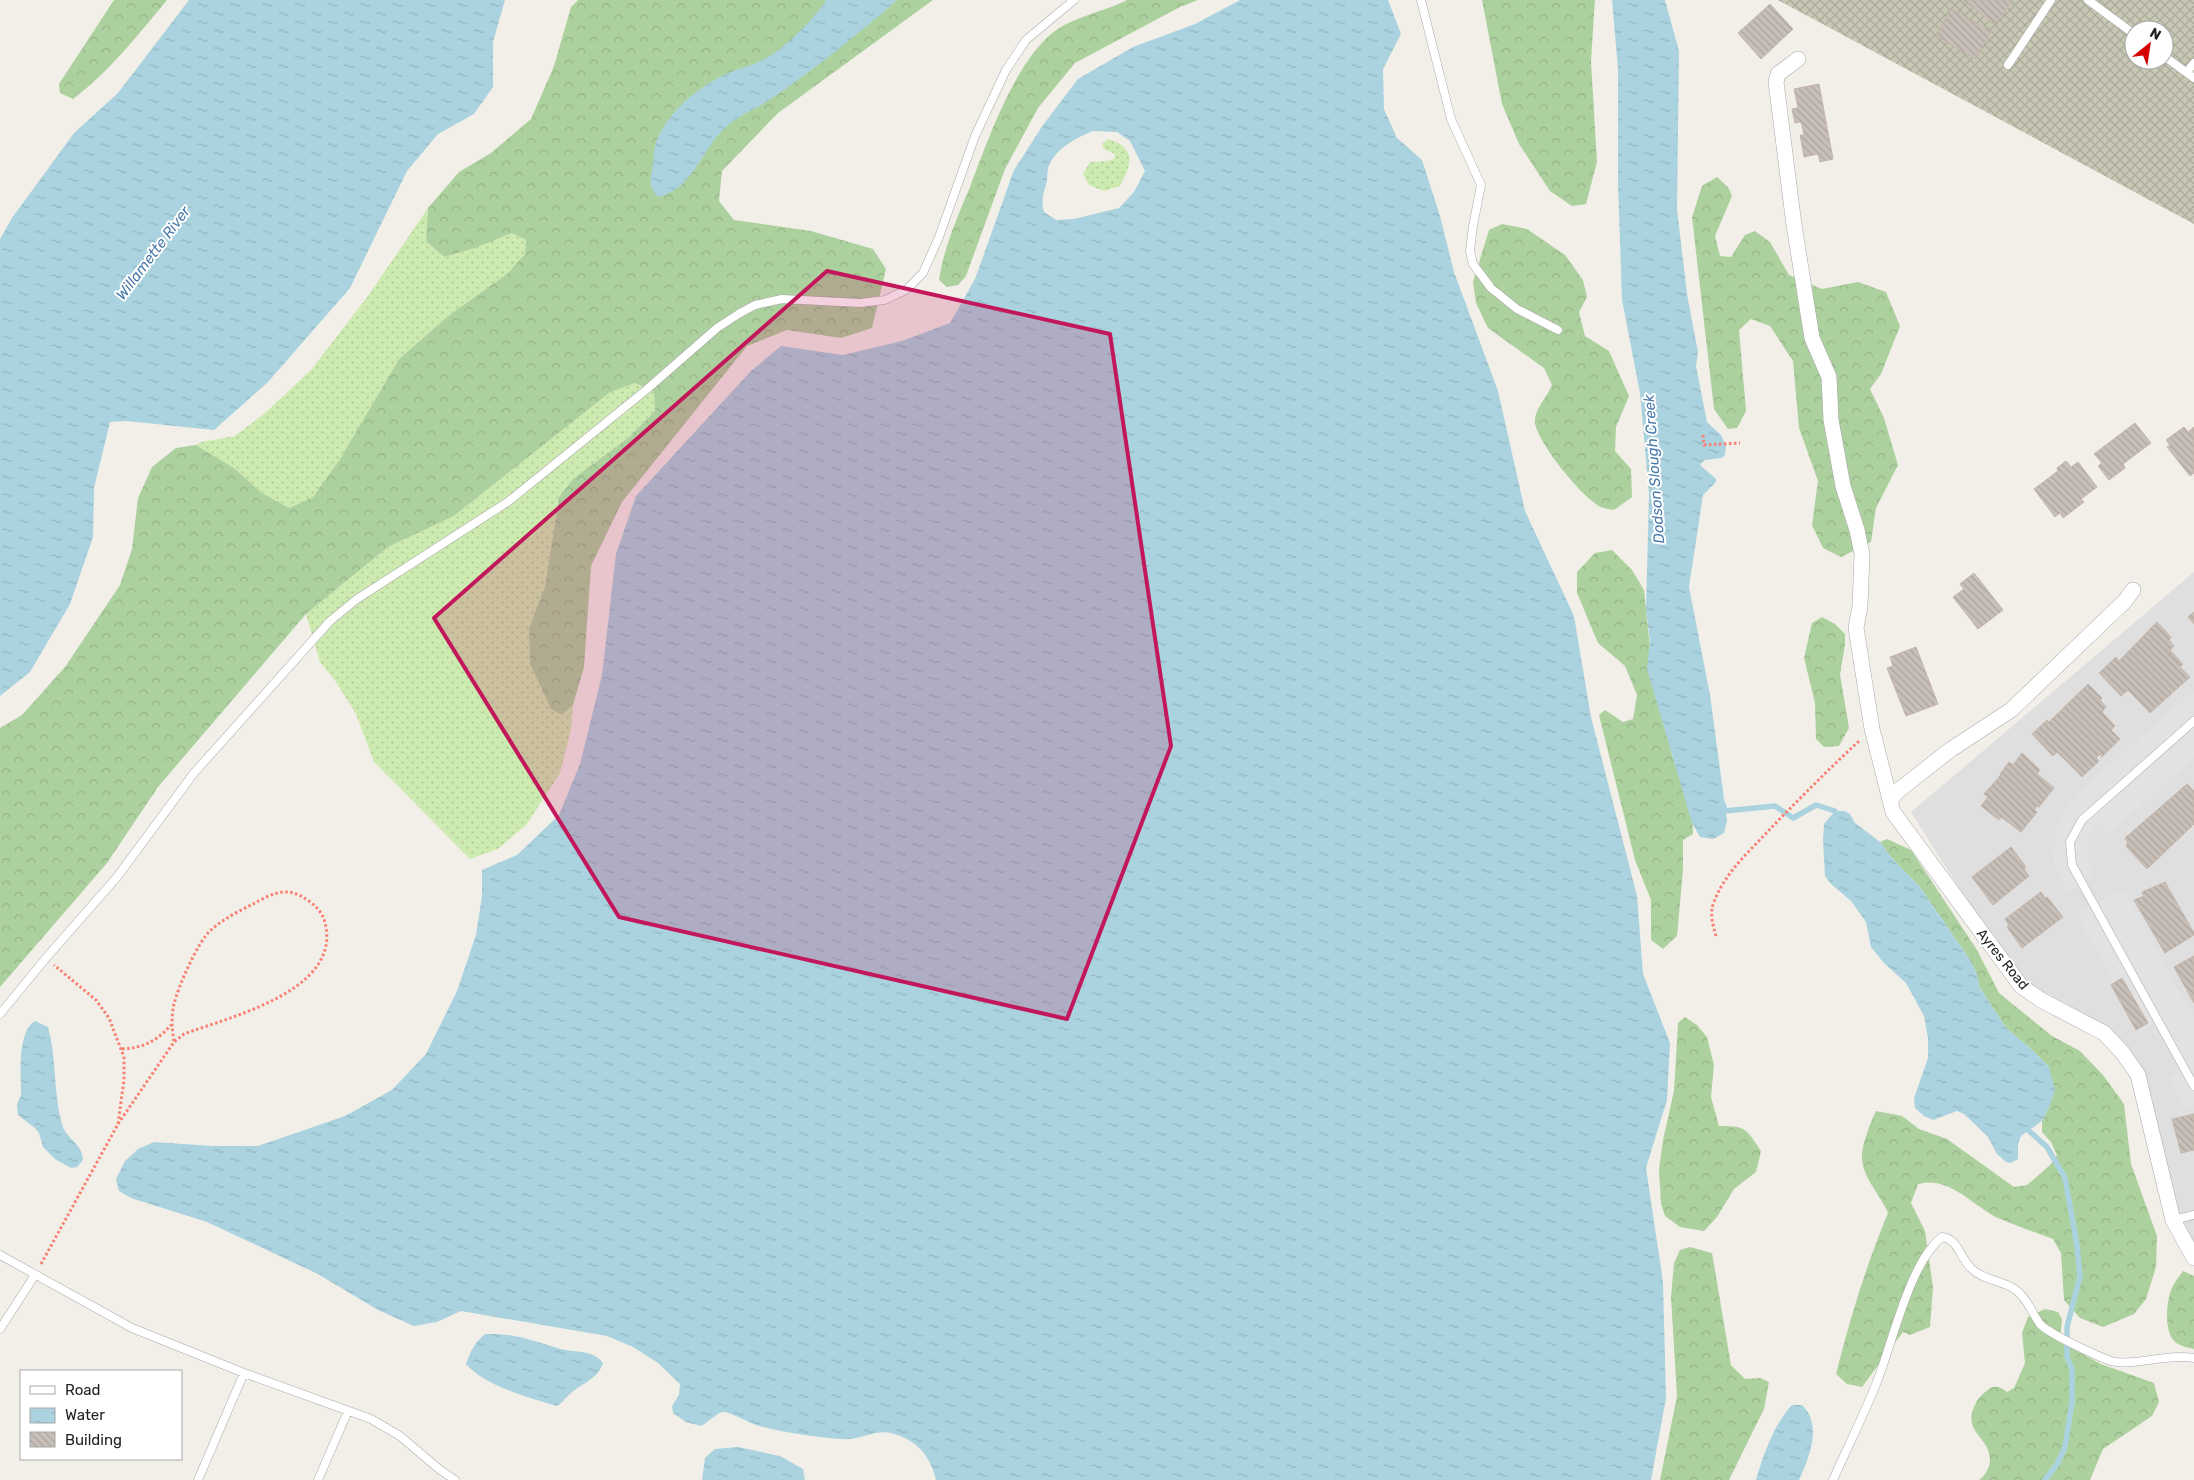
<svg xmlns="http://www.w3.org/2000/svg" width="2194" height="1480" font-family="Rubik,sans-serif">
<defs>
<pattern id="construction-cross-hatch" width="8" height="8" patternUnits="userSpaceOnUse" patternTransform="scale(1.25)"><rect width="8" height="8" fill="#c7c7b4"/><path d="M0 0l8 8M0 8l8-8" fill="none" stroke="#abab9a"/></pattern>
<pattern id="grass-dots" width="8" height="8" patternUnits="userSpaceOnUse" patternTransform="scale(1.25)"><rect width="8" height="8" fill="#cdebb0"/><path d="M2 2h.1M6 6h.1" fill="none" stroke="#b0c997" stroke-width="1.8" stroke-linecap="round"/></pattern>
<pattern id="forest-crowns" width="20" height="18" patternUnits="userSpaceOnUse" patternTransform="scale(1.25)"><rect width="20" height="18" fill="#add19e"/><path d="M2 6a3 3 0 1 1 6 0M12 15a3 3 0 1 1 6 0" fill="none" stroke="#95b388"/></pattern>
<pattern id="water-ripples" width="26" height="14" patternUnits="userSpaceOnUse" patternTransform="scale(1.25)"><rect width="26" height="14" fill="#aad3df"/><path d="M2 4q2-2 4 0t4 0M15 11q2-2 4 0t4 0" fill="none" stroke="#92b5bf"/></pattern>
<pattern id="building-back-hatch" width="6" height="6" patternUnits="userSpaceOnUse" patternTransform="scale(1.25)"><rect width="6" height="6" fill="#c7bfb8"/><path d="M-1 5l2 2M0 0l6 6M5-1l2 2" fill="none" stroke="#aba49e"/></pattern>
</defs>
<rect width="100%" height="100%" fill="#f2efe9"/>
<!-- residential -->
<path fill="#e0dfdf" d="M2194,572v671l-23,-31 -26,-107 -39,-69 -85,-50 -110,-174z"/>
<!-- construction -->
<path fill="url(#construction-cross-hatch)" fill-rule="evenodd" d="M1778,0h416v224zM2134,30h30v30h-30z"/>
<!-- grass -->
<path fill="url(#grass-dots)" d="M1108,139c29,9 24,25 12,47l-16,5 -15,-6 -6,-11 7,-12 17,-1 7,-2 1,-5 -11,-5 -2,-5z
M428,208l-2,33 18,16 31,-9 37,-15 14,7 -1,14 -18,20 -59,42 -49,43 -59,100 -27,38 -24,11 -27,-15 -28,-25 -38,-23 5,-3 34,-6 30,-23 46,-43 57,-74z
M635,383l19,9 1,19 -27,27 -55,41 -14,18 -14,90 -16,41 1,36 21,45 11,6 11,-10 -2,25 -11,43 -33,51 -29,25 -28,10 -96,-97 -18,-48 -20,-32 -16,-20 -14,-48 82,-67 66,-31 155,-123z"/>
<!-- forest -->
<path fill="url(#forest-crowns)" d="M114,0h53c-29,35 -58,72 -94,99l-13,-6 -1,-9z
M578,0h355l-155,113 -56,58 -3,30 15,19 77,11 62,18 13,20 -14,59 -31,10 -54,-8 -40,16 -125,156 -31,64 -7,101 -11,38 -11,10 -11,-6 -21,-45 -1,-36 16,-41 14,-90 14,-18 55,-41 27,-27 -1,-19 -19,-9 -26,10 -155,123 -66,31 -82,67 -148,173 -51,76 -107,124v-259l22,-13 43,-48 55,-82 12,-36 6,-51 14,-31 24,-19 20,-3 38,23 28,25 27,15 24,-11 27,-38 59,-100 49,-43 59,-42 18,-20 1,-14 -14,-7 -37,15 -31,9 -18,-16 2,-33 31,-36 32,-19 40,-34 23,-53 17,-59z
M1127,0h71l-18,7 -105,56 -37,45 -33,61 -39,107 -8,9 -11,2 -8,-7c5,-33 18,-62 31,-93 18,-47 43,-120 81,-153 20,-17 53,-22 76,-34z
M1482,0h113l-4,61 6,101 -11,42 -14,2 -22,-15 -31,-47 -17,-40z
M1717,177l11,10 4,9 -17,40 5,20 11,1 14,-22 10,-4 15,11 19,33 33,14 36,-7 28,10 14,34 -19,48 -11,15 14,29 14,47 -22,43 -5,34 -30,15 -18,-9 -11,-23 6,-44 -19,-53 -6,-67 -23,-35 -19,-7 -12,11 7,81 -9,17 -9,1 -14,-20 -22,-192 10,-31z
M1502,224l25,5 38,26 18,25 4,17 -8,15 6,24 24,15 20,45 -13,31 -1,24 16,18 1,28 -18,13c-6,-1 -14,-2 -18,-6 -18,-12 -56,-59 -61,-80 -2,-14 12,-26 17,-39l-8,-17 -56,-40 -12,-25 -3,-21 16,-52z
M1612,550l20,20 12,20 10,97 18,68 20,51 1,28 -10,6v30l-6,66 -14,13 -12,-9v-40l-16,-40 -36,-145 6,-5 18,12 10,-3 4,-24 -12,-29 -27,-23 -21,-50v-21l18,-19z
M1822,617l13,7 10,10v11l-5,29 9,54 -10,18 -15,1 -8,-8 -1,-36 -11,-45 8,-35z
M1887,839l24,11 66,100 22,43 53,43 28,15 23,24 21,29 7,60 26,72 -1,31 -10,32 -12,15 -31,13 -23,-9 -16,-18 -3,-47 -8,-14c-18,-7 -37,-13 -55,-21 -25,-12 -49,-43 -80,-34l-7,19 14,28 8,56 -3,40 -20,8 -7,-3 -41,55 -15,-3 -11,-10c14,-56 30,-108 52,-161 -7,-17 -24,-34 -26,-53 -1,-13 8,-37 14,-49l26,5 17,13 28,10 67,48 13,-2 23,-20 7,-10 -6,-13 -9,-10v-11l7,-14v-40l-18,-18 -25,-21 -27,-42 -2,-12 -7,-14 -50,-73 -30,-31 -10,-14z
M1685,1017l12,8 10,12 7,28 -3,32 8,29c28,0 27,3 42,25l-5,21 -22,17 -17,28 -13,14 -24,-4 -15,-11 -4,-12 -2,-35 4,-29 11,-49 4,-68z
M1690,1247l22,6 19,112 14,14 15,-1 9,4 -5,27 -35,71h-69l17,-84 -6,-99 3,-34 6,-13z
M2183,1271l11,5v73c-6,-1 -13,-3 -19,-7 -12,-11 -9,-45 -1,-58 2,-4 6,-9 9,-13z
M2045,1309l13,3 4,7 -2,23 41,22 53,19 5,19 -7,14 -49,33 -13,31h-111c6,-4 11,-13 11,-20 0,-23 -27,-27 -16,-53 4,-9 7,-12 15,-18 7,-4 11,-2 18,3l7,-4 11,-25 -3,-30 6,-16z"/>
<!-- parking -->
<path fill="#e2e2e2" d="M2194,690v68l-85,76 -12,-12 -9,16 -1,21 8,17 -28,16 -13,-29 1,-27 6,-21 14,-20z
M2124,889l70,129v87l-7,4 -18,-31 12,-7 -28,-47 -15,8 -61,-118z"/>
<!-- water -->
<path fill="url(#water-ripples)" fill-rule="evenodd" d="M189,0h316l-12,42v45l-19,27 -36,20 -31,37 -57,117 -82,94 -54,48 -88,-9 -16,1 -16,66 -1,49 -23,67 -40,68 -30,24v-457l12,-21 62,-85 44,-40z
M826,0h71c-38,34 -79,66 -120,95 -18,13 -42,21 -57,38 -20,22 -29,56 -61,64 -12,-9 -8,-20 -6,-34 1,-7 1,-16 4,-23 11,-28 40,-52 67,-65 14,-7 32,-10 46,-19 14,-8 48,-41 56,-56z
M1240,0h148l13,34 -18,35 1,40 13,29 25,22 18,56 14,56 44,119 27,120 49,105 17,101 46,179 6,78 27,69 -3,57 -21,68 17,114 3,116 -15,82h-715c-6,-25 -19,-40 -45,-47 -15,-4 -33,8 -49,6 -27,-2 -56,-6 -83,-13 -10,-3 -28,-14 -36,-14 -5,0 -16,11 -22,14l-15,-4 -13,-9 -1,-7 7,-11 1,-11 -22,-21 -25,-16 -26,-11 -146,-25 -24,11 -23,4 -36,-16 -60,-36 -111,-52 -76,-24 -12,-7 -3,-12 9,-18 13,-12 16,-7 58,4h46l87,-30 47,-26 34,-36 31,-63 19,-56 6,-39v-26l35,-15 42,-40 21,-51 22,-89 14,-121 20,-58 115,-125 30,-25 62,9 59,-14 48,-18 25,-44 39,-109 29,-45 35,-46 55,-32 62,-23zM1093,131l24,1 13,9 15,30 -11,21 -15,16 -45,11 -18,1 -12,-8c-3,-11 -1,-17 2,-27 2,-7 1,-15 3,-20 9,-18 27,-27 44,-34z
M1612,0h53l14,51 -2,158 10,85 11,58 -2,14 11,56 14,13 5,11 -1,9 -3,3 -17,2 -5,5 16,14v3l-13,13 -14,92 21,108 17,126 -3,12 -11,6 -13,-2 -8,-14 -45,-154 3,-28 -4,-31 3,-116 -9,-101 -18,-93 -4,-117v-114z
M1835,811h10l5,3 5,9 25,19 10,14 30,31 50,73 7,14 2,12 27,42 25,21 18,18 6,23 -6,17 -7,14 -21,15 -3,8v15l-7,4 -5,-1 -9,-8 -9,-17 -24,-23 -7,-3 -24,9 -9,-4 -9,-8 -1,-10 14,-40v-20l-4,-22 -18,-33 -22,-20 -13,-16 -5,-25 -15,-21 -20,-17 -6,-8 -2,-36 1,-16z
M35,1021l13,6c9,32 5,66 14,97 4,16 20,18 21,36l-6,7 -6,1 -16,-9 -12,-12 -4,-14 -4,-5 -17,-13 -1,-11 4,-9c0,-21 -4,-63 14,-74z
M485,1334c31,-1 47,7 76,15 15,4 31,0 42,14 -5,17 -24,21 -35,33 -5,4 -6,8 -12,10 -28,-9 -71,-20 -90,-42 4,-12 9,-22 19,-30z
M1792,1405h10c21,20 7,53 -3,75h-43c8,-27 17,-54 36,-75z
M738,1447l42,9 23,13 2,11h-103l3,-22 10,-9z"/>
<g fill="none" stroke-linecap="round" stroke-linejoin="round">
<!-- stream -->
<path stroke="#aad3df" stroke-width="5.5" d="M1723,804l2,7 50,-5 18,12 23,-13 19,6
M2028,1130l19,17 18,31 12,67 3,31 -13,51v30l5,12v33l-7,45 -8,17 -12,16"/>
</g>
<!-- building -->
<path fill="url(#building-back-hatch)" stroke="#c4b6ab" d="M1963,0h50l-18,24z
M1770,4l23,25 -32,30 -23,-26z
M1951,9l40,22 -15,28 -40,-23z
M1819,84l14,75 -13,3 -2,-8 -14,3 -4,-22h4l-3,-13 -6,1 -3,-14 6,-1 -4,-19z
M2135,423l16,20 -28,21 2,4 -16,12 -11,-14 4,-3 -8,-9z
M2184,427l4,5 6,-5v46l-4,3 -23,-29 3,-2 -4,-5z
M2066,461l5,6 7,-5 19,25 -16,12 3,3 -21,16 -3,-5 -5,4 -21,-28 24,-18 -1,-3z
M1974,573l29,37 -25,19 -25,-32 11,-8 -4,-5z
M2194,612v12l-6,-7z
M2157,622l14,15 -2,3 5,6 -4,4 13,14 -3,3 10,10 -40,36 -22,-23 -7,6 -22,-23 17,-16 3,4z
M1916,647l22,57 -32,12 -19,-48 6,-2 -3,-9z
M2088,684l14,14 -2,2 6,7 -4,5 13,14 -4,4 9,9 -18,18 -2,-3 -4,4 3,3 -17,16 -25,-25 -4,4 -21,-22 15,-14 2,2z
M2022,753l18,17 -3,4 17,14 -15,19 -2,-1 -3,4 3,2 -16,20 -20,-15 -2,3 -18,-14 7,-9 -4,-3 17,-19 -1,-1 9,-12 4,3z
M2187,784l7,7v33l-47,45 -21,-23 2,-3 -3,-5z
M2011,847l15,20 -2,2 5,7 -36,29 -21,-28z
M2165,882l29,51v2l-29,18 -31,-53 10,-4 -2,-4z
M2041,892l4,6 2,-1 16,20 -41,31 -15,-21 2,-2 -4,-6z
M2194,956v47l-20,-36z
M2122,978l26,45 -12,7 -25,-45z
M2194,1114v36l-13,3 -9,-34z"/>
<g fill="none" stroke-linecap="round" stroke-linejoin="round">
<defs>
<path id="lane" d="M1421,0l30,119 30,66 -8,41 -3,25 3,13 18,24 26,21 41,21
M2088,0l46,34
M2164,56l30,22
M2008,65l43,-65
M2187,72l7,-9
M2194,721l-112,99 -12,22 2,23 122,221
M0,1014l46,-56 71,-81 77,-104 136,-152 27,-22 152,-98 137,-111 71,-62 23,-15 15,-8 27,-6 78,4 25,-3 21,-10 17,-17 16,-36 36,-101 31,-66 20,-30 48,-40
M2173,1220l21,-5
M0,1255l132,73 112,45 127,46 29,17 39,33 16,11
M0,1329l35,-54
M198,1480l46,-107
M318,1480l30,-69
M1833,1480c15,-34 32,-67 45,-101 15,-38 32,-117 64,-142 17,2 18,22 30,32 12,12 31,11 44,21 11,8 16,23 24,34 9,10 57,32 71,37 19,6 58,-8 83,-3"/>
<path id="street" d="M1798,59l-20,15 -2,8 18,143 18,113 17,39 2,43 12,66 14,44 5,24 -2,52 -4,22 16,101 21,83 128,174 20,14 63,33 18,19 16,23 35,145 21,38
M1890,800l9,-10 51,-40 61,-40 114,-109 8,-11"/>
</defs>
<!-- lane casing -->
<use href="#lane" stroke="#a9a9a9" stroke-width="9"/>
<!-- street casing -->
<use href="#street" stroke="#a9a9a9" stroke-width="16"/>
<!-- path -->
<path stroke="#fa8072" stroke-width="3" stroke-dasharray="2.5 2.5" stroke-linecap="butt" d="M1703,435l1,10 36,-2
M1716,936c-3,-11 -7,-23 -2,-34 11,-30 37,-52 58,-75 28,-29 57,-58 87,-86
M122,1049c21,-1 35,-8 49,-24
M118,1124l56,-82 10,-8c48,-18 162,-44 140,-115 -5,-13 -22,-25 -35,-27 -13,-1 -25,6 -36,12 -14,7 -30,15 -42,26 -13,11 -33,57 -37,74 -3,13 -2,25 0,38
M41,1264l77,-140 6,-44v-23l-15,-39 -13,-18 -42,-35"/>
<!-- lane -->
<use href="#lane" stroke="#fff" stroke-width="8"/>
<!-- street -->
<use href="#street" stroke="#fff" stroke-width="15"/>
</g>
<!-- marked area -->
<path fill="#c2185b" fill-opacity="0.2" stroke="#c2185b" stroke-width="4" stroke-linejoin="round" d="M827,271l283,63 61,412 -104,273 -448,-102 -185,-299z"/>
<g text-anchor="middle" stroke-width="4" stroke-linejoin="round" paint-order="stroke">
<!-- street labels -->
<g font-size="14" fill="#222" stroke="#fff">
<text transform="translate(2003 959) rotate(51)" y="5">Ayres Road</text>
</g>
<!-- water labels -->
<g font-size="15" font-style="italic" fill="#4a7aab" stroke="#fff">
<text transform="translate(153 253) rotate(-53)" y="5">Willamette River</text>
<text transform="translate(1654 469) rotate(-94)" y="5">Dodson Slough Creek</text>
</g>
</g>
<!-- legend -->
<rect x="20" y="1370" width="162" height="90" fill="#ffffff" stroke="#a7a7a7"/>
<rect x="30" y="1386" width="25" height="8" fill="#ffffff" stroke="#a7a7a7"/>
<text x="65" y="1395" font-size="15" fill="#222222">Road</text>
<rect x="30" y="1408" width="25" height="15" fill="url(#water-ripples)" stroke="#a7a7a7"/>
<text x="65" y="1420" font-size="15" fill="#222222">Water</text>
<rect x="30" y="1432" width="25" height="15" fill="url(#building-back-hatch)" stroke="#a7a7a7"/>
<text x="65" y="1445" font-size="15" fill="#222222">Building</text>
<!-- north arrow -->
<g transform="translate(2149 45) rotate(30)"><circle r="24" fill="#ffffff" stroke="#a7a7a7"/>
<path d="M0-4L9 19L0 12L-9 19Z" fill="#d40000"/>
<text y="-8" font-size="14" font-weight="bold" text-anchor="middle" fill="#222222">N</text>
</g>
</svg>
